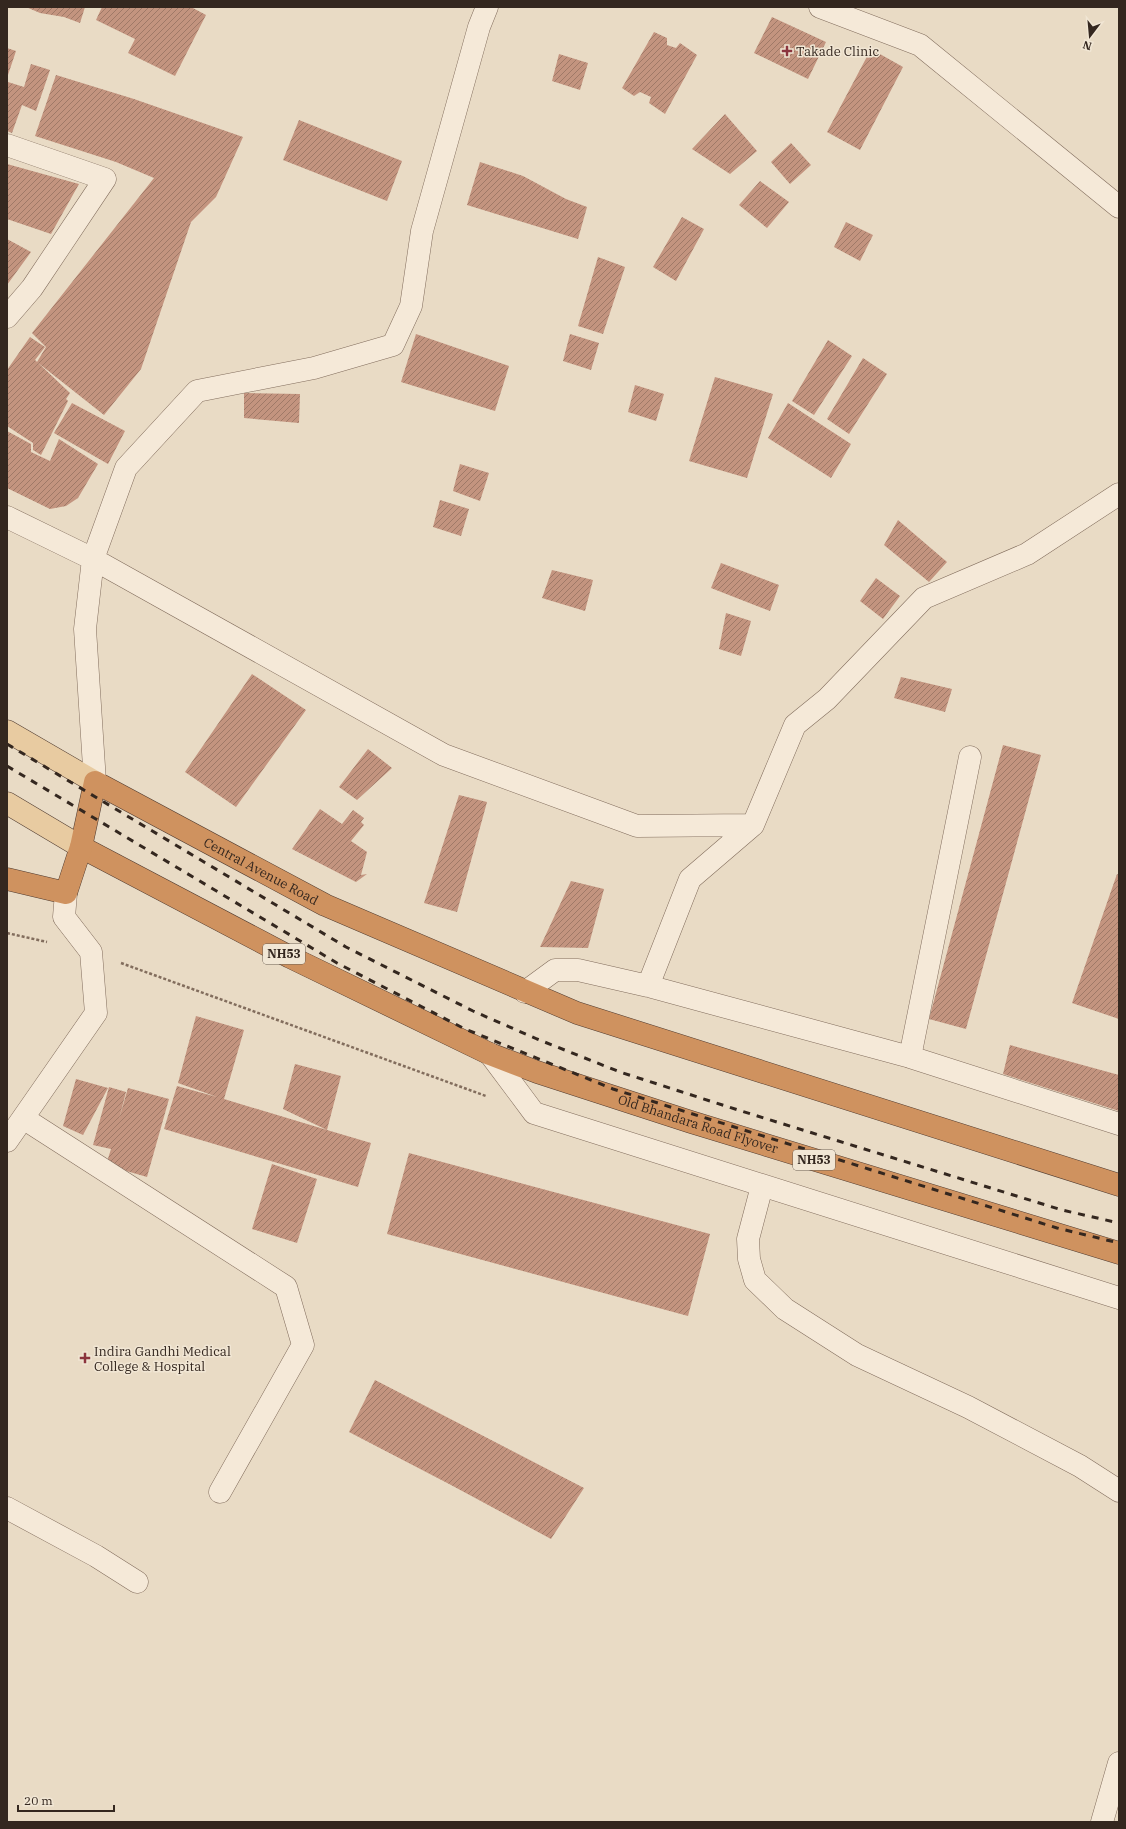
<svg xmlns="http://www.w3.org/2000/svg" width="1126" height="1829" font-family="'IBM Plex Serif',serif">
<defs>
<pattern id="building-hatch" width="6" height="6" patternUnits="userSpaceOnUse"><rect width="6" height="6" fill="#c3947f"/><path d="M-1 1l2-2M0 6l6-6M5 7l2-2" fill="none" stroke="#9f7967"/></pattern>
</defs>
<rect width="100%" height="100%" fill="#e9dbc5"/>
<!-- building -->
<path fill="url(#building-hatch)" d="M26,7h59l-5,16 -16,-6 -24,-4z
M102,7h89l15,8 -31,61 -47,-23 7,-14 -39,-19z
M772,17l54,25 -18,37 -54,-26z
M654,32l13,6v7l9,3 4,-5 17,12 -32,59 -16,-11 2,-6 -11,-5 -6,4 -12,-8z
M7,48l9,3 -9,27z
M871,49l32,18 -43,83 -33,-18z
M559,54l29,9 -8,27 -28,-9z
M31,64l19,6 -14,41 -14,-6 -10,28 -5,-2v-46l1,-3 16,5z
M56,75l78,24 109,38 -27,60 -25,25 -50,147 -37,46 -67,-53 9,-15 -14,-14 122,-155 -38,-16 -81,-26z
M725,114l32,37 -27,23 -38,-25z
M299,120l103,41 -15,40 -104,-41z
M791,143l20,22 -21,19 -19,-22z
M480,162l43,14 43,23 21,8 -9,32 -111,-34z
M7,164l72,20 -28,50 -44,-15z
M760,181l29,21 -22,26 -28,-23z
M682,217l22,12 -28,52 -23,-14z
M846,222l27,13 -13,26 -26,-14z
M7,239l24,13 -24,33z
M598,257l27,10 -22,67 -25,-8z
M416,334l93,32 -14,45 -94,-29z
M570,334l29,9 -8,27 -28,-9z
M30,337l15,10 -10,13 35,33 -4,6 2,2 -27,54 -8,-5v-7l-26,-17v-56z
M828,340l24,16 -38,59 -22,-14z
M863,358l24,16 -38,60 -22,-15z
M715,377l58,17 -26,84 -58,-17z
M635,385l29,9 -8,27 -28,-9z
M244,393l56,1 -1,29 -55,-5z
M72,403l53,28 -17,33 -54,-31z
M788,403l63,41 -20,34 -63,-40z
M7,431l24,13v8l19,9 9,-22 39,25 -20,34 -12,8 -16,3 -43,-21z
M460,464l29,9 -9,28 -27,-10z
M440,500l29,9 -8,27 -28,-9z
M898,520l49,42 -18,20 -45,-37z
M721,563l58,22 -9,26 -59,-23z
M552,570l41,10 -8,31 -43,-13z
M876,578l24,18 -17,23 -23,-18z
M726,613l25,8 -10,35 -22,-7z
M252,674l54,36 -70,97 -51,-35z
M901,677l51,12 -7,23 -51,-14z
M1003,745l38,10 -75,274 -37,-10z
M368,749l24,19 -35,32 -18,-13z
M459,795l28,7 -30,110 -33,-9z
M320,809l22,15 11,-14 11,8 -3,4 3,3 -13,16 16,11 -6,23 6,-1 -11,8 -64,-33z
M1117,874l2,1v144l-47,-16z
M571,881l33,8 -16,59 -48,-1z
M196,1016l48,14 -20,69 103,31 -44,-21 12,-45 46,12 -14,54 44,13 -13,44 -194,-58 13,-43 40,11 -39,-14z
M1010,1045l109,30v36l-116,-37z
M76,1079l32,9 -25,47 -20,-9z
M109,1087l17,5 -7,27 9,-31 41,11 -22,78 -41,-12 5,-16 -18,-4z
M409,1153l301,81 -22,82 -301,-82z
M272,1164l45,15 -20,64 -45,-14z
M375,1380l209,108 -33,51 -100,-54 -102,-53z"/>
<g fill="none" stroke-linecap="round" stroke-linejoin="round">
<defs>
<path id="minor" d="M487,7l-8,20 -57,204 -11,75 -18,39 -79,23 -117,23 -71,77 -33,91 351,196 193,71 116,-1
M820,7l100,38 199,162
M7,145l98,34 -73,109 -25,29
M7,517l86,42 -8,70 10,153
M648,986l42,-107 63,-54 42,-100 32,-26 97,-101 103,-44 92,-60
M525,992l30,-22h23l70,16 262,71 209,67
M490,1054l44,59 585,185
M910,1057l60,-300
M23,1118l263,169 17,58 -83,147
M7,1141l89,-128 -5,-61 -27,-35 2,-24
M762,1186l-14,53 1,20 6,21 30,29 72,46 111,52 112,59 39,25
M7,1508l89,48 41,26
M1102,1822l17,-59"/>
<path id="major" d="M7,731l88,51
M7,803l74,44"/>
<g id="highway">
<path id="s1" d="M81,847l209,110 200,97 47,18 154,50 428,131"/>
<path id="s2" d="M7,879l59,14 15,-46 14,-65 230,123 252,108 542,172"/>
</g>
</defs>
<!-- minor casing -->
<use href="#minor" stroke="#826d5d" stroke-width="23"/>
<!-- major casing -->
<use href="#major" stroke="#513c31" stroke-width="23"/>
<!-- highway casing -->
<use href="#highway" stroke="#513c31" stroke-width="23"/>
<!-- path -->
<path stroke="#826d5d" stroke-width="2.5" stroke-dasharray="3 2" stroke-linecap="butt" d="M7,933l40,9
M121,963l365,133"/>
<!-- minor -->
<use href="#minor" stroke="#f5e9d8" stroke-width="22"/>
<!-- major -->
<use href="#major" stroke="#e8cba1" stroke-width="22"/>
<!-- highway -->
<use href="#highway" stroke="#cf925f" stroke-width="22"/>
<!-- rail -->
<path stroke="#34271f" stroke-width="3" stroke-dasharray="7 7" stroke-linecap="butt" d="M7,744l339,203 127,64 64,28 83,33 118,38 324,100 57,13
M7,766l330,197 128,66 148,60 444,139 62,15"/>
</g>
<!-- markers -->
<g fill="#8b343d" stroke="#f1e6d4" stroke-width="1.5">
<path d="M785 45h4v4h4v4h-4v4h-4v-4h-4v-4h4z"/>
<path d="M83 1352h4v4h4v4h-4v4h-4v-4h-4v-4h4z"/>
</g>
<g text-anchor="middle" stroke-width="3" stroke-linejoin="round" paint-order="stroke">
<!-- shield labels -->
<g fill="#f1e6d4" stroke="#6d6055" stroke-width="1">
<rect x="263" y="944" width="42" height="20" rx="3"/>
<rect x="793" y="1150" width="42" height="20" rx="3"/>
</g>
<g font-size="12" font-weight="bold" fill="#34271f">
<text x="284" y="958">NH53</text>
<text x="814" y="1164">NH53</text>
</g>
<!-- poi labels -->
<g font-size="13" fill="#34271f" stroke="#f1e6d4" text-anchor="start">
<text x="796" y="56">Takade Clinic</text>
<text x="94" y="1356">Indira Gandhi Medical<tspan x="94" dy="15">College &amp; Hospital</tspan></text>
</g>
<!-- street labels -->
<g font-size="13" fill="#34271f" stroke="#f1e6d4">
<text dy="5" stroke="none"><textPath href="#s2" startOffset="364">Central Avenue Road</textPath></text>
<text dy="5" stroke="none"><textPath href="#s1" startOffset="678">Old Bhandara Road Flyover</textPath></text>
</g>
</g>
<!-- border -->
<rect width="1126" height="1829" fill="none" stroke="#34271f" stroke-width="16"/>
<!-- north arrow -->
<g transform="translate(1090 36) rotate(196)" stroke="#f1e6d4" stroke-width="3" paint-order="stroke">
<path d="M0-3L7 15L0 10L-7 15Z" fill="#34271f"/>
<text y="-6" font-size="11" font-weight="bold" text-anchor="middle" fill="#34271f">N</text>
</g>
<!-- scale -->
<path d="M18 1805v6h96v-6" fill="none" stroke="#34271f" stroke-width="2"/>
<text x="24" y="1805" font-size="12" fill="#34271f" stroke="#f1e6d4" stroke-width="3" paint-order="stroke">20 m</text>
</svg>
